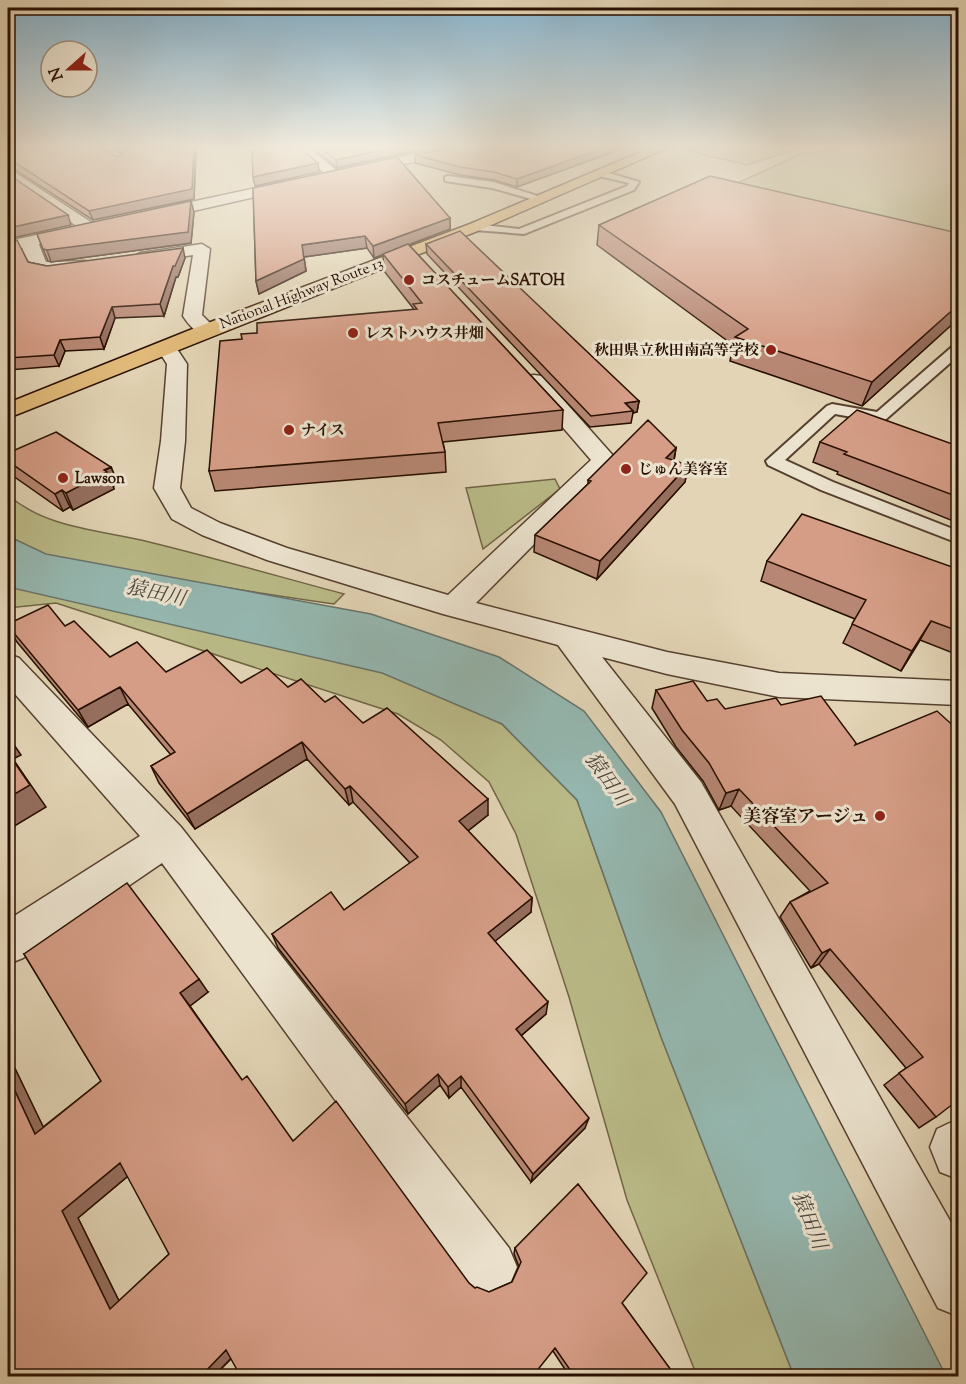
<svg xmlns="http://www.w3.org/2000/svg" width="966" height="1384" font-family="'Sorts Mill Goudy','Noto Serif JP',serif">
<rect width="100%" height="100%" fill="#e2d4b5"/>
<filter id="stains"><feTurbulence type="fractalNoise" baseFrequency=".00333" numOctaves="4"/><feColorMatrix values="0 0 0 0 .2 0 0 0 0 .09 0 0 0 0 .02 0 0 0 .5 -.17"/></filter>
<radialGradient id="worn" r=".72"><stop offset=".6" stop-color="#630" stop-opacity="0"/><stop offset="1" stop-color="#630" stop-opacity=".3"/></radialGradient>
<!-- green -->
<path fill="#babb88" stroke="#716544" stroke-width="1.5" d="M696,148h105l-54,17 -59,-14z
M837,148h121v93l-225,-56 66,-30z
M555,479l5,10 -77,60 -17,-61z
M8,495c39,34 93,35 141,47 66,16 131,35 195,52l-10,10c-109,-15 -218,-35 -326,-54z
M8,576l383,88 111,60 75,76 84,237 133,339h-97l-70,-176 -58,-203 -53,-163 -27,-52 -48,-42 -43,-26 -342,-111 -48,5z"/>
<!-- water -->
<path fill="#95b8b1" stroke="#69746b" stroke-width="1.5" d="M8,536l38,18 325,60 128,43 85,54 77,101 285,564h-152l-133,-339 -84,-237 -75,-76 -120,-51 -374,-86z"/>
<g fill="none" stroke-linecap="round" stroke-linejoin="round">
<defs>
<path id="service" d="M602,171l37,11 -5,8 -110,44 -49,-4 -5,-3 5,-3 44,5 108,-43 2,-3 -30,-7 -2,-2z
M448,176l45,6 54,17 -5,3 -50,-14 -47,-7v-4z
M958,345v11l-73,64 -5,2 -45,-8 -50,46 48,22 125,49v12l-137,-53 -53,-25 -2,-4 61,-55 5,-2 45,8 76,-66z"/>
<path id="minor" d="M295,148h14l33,27 -7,4 -5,-1z
M8,168l89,58 2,3 -2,3h-12l-77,-54z
M30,237l8,5 8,20 40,-1 2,4 -2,4 -6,1 -46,2 -11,-22 -1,-8z
M202,244l8,5 -8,66 15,15 -3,4c-14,4 -24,-7 -31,-18l10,-61 -53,8 -8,-5 8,-5z
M166,341l7,2 14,21 -2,77 -5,47 11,20 29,15 67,25 161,47 143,-135 -68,-79 3,-5 8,-1 8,1 75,84 -141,143 191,49 112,21 179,8v24l-179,-8 -112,-23 -65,-17 99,125 257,453v81l-20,-8 -263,-504 -117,-159 -115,-31 -176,-54 -65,-25 -30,-16 -18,-31 7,-47 6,-77 -11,-17 3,-4z
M8,654l11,4 162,169 328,421 8,19 -8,19 -19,8 -19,-8 -309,-423 -139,95 -15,6v-44l132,-84 -132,-150z
M958,1119v60l-18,-7 -10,-25 7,-18z"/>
<path id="tertiary" d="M440,148h23l-2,3 -104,24 -7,-4 2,-3z
M298,179l7,4 -2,3 -154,35 -8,-5 8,-5z
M84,225l8,5 -2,3 -82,18v-10z"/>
<path id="trunk" d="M650,148h17l-187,82 -472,188v-15l192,-77 270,-102z"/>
</defs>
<!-- service casing -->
<use href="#service" stroke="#56402e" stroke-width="4"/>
<!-- minor casing -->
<use href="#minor" stroke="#56402e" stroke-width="3"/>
<!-- tertiary casing -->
<use href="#tertiary" stroke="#56402e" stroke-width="3"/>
<!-- trunk casing -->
<use href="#trunk" stroke="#280f01" stroke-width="3"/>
<!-- service -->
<use href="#service" fill="#ece3cf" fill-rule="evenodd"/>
<!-- minor -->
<use href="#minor" fill="#ece3cf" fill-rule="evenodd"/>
<!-- tertiary -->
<use href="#tertiary" fill="#ece3cf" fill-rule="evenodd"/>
<!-- trunk -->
<use href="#trunk" fill="#e1ba7a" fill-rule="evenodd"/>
</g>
<!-- wall -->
<path fill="#b78773" stroke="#280f01" stroke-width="1.5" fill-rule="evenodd" d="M8,148l109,9 5,-3 -9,-6h83l-2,51 -101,21 -84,-54 -1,1z
M313,148h115l-91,20z
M449,148h175l-107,39 -23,-7 -34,-5 -45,-12v-8z
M253,188l197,30v11l-41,16 154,165 -1,20 -119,12 2,10 1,20 -231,19 -6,-20 33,-132 15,-6 156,-23v-2l-29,-37 -1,-16 -9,3 -7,-10 -63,9 2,14 -47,23 -3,-13z
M194,212l-3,31 -140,19 -3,-1 -11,-27z
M599,225l359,8v86l-96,87 -132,-45 3,-16 -136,-100z
M8,242l20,20 19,4 138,-8 -7,19h-2l-12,39 -49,2 -11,31 -39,2 -6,15 -51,4z
M426,244l213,157 -2,11 -4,1 -2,10 -41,4 -163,-173z
M820,442l138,4v77l-121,-49 1,-2 -25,-10z
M676,448l-2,13 14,4 -3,17 -88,97 -63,-27 1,-17 53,-51v-4z
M8,453l103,14 7,17 -5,2 1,3 -41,21 -3,-3 -7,4 -54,-38 -1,-3z
M767,561l191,8v86l-38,-15 -19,31 -58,-28 12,-24 -94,-38z
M8,626h57l45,31 56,15 75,11 47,4 37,15 38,21 125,92 -20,16 64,67 -1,14 -36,29 51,73 -25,22 64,92 -54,54 -70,-95 -12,11 -9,-13 -32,29 -130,-166 -6,-14 72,-24 66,-47 -57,-61 -4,3 -42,-46 -112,70 -36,-46 -8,-17 20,-11 -43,-51 -40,23 -71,-85z
M656,690l51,11 18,8 56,-4 74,40 81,372 -17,11 -35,-43 22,-17 -87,-104 -8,4 -31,-51 10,-15 20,-11 -79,-85 -12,4 -16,-29 -27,-34 -24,-39z
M24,954l184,38 -18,14 52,74 51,61 182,147 14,4 23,-10 7,-15 -5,-13 1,-6 107,55 54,74h-106l-17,-26 -322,8 -18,18h-205v-323l35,73 58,-46zM128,1176l41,78 -50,47 -41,-83z"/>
<!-- shaded-wall -->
<path fill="#956e5e" stroke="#280f01" stroke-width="1.5" d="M194,148h2l-2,51 -101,21 -4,-9z
M391,148h37l-91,20 -1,-8z
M603,148h21l-107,39v-8z
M318,163l1,9 -64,14 -2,-9z
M191,201l3,11 -3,31 -140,19 -4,-12z
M68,215l3,10 -63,14v-11z
M450,218v11l-76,29 -1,-12z
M365,236l2,12 -63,9 2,14 -47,23 -3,-13 46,-36z
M183,248l2,10 -7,19h-2l-12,39 -4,-12 13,-38z
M958,305v14l-96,87 10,-24z
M112,307l3,11 -11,31 -4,-12z
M60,340l5,11 -6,15 -5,-11z
M639,401l-2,11 -4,1v-2l-8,-8z
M676,448l-3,17 -7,-7z
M688,465l-3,17 -88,97 3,-18z
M111,467l7,17 -5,2 1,3 -41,21 -7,-17z
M62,490l8,17 -7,4 -8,-17z
M931,621l-11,19 -19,31 11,-20z
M120,687l8,17 -40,23 -10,-17z
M8,736l13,19 -8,4 33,48 -38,23z
M302,742l5,17 -112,70 -8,-15z
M350,786l3,16 -4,3 -4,-16z
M739,789l-8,17 -12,4 7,-17z
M488,799v16l-28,22 -1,-16z
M532,898l-1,14 -43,35v-14z
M830,949l-11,15 -8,4 11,-15z
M199,979l9,13 -18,14 -10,-13z
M548,1002l-2,12 -31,27 1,-12z
M8,1054l43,89 -16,-9 -27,-58z
M438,1074l2,11 -32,29 -3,-10z
M461,1076v11l-12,11 -1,-11z
M589,1118l-4,10 -54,54 2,-8z
M120,1163l14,8 -56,47 47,95 -15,-4 -48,-98z
M226,1350l11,2 -24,25h-13z"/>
<!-- building -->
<path fill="#d59d86" stroke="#280f01" stroke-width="1.5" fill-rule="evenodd" d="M8,148h93l16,9 10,-6 -4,-3h71l-2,41 -103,22 -81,-53z
M252,148h48l18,15 -65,14z
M321,148h70l-55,12z
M449,148h154l-86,31 -23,-7 -34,-5 -45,-12z
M397,157l53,61 -77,28 -8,-10 -63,9 2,14 -48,22 -3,-93z
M8,174l60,41 -60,13z
M710,176l248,57v72l-86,77 -137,-45 13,-8 -149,-104z
M191,201l-3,31 -141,18 -4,-1 -6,-15z
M460,231l179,170 -14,2 8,8 -42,5 -165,-172z
M17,240l11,22 19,4 136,-18 -8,18h-2l-13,38 -48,3 -12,30 -40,3 -6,15 -46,3v-116z
M408,244l155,166 -125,13 7,29 -236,19 11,-130 22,-2 -1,-5 16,-1v-10l160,-14 -4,-5 9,-1 -39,-49z
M857,410l101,36v51l-114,-43 3,-2 -27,-10z
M648,420l28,28 -10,10 22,7 -88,96 -65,-26 56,-54 -3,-1z
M56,432l55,35 -7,3 3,2 -41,21 -4,-3 -7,4 -47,-33v-8z
M802,514l156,55v62l-27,-10 -19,30 -60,-27 14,-24 -99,-39z
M48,605l17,21 9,-5 36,36 27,-15 29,30 41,-22 34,33 26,-15 21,19 13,-8 24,23 10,-6 28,27 24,-15 101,91 -29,22 73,77 -44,35 60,69 -32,27 73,89 -56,56 -72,-98 -13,11 -10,-13 -33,30 -133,-170 59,-42 13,18 74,-53 -68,-71 -5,3 -43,-47 -115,72 -36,-48 24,-14 -55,-65 -42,23 -70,-84v-2z
M693,681l14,20 10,-2 8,10 51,-11 5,7 40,-9 35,47 -1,2 82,-34 21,19v370l-22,17 -37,-44 24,-16 -93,-108 -8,4 -32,-51 38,-19 -89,-94 -13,4 -17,-30 -27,-33 -26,-40z
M8,753l22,32 -22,13z
M127,883l72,96 -19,14 62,87 5,-4 46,65 43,-40 133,182 6,5 2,-1 12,5 23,-10 9,-20 -6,-14 63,-64 69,89 -25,30 54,74h-101l-20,-29 -23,29h-291l-15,-27 -26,27h-192v-301l27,58 66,-53 -77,-127zM120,1163l49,91 -59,55 -48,-98z"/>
<!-- sky -->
<linearGradient id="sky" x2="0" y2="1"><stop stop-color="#87b6d2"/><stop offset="0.43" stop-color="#f2ecde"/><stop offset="1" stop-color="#f2ecde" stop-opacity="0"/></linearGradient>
<rect width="966" height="342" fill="url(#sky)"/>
<!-- markers -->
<g fill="#8f2418" stroke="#ece3cf" stroke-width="2">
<circle cx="409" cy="280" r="6"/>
<circle cx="353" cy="333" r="6"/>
<circle cx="771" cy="350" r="6"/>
<circle cx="289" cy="430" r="6"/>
<circle cx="626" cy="469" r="6"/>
<circle cx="63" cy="478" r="6"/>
<circle cx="880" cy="816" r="6"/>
</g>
<g text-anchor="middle" stroke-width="6" stroke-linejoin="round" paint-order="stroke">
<!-- far-poi labels -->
<g font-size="15" font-weight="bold" fill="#280f01" stroke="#ece3cf" text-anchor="start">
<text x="421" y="285">コスチュームSATOH</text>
<text x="365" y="338">レストハウス井畑</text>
<text x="759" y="355" text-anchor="end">秋田県立秋田南高等学校</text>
<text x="301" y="435">ナイス</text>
<text x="638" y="474">じゅん美容室</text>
<text x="75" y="483">Lawson</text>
</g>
<!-- far-street labels -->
<g font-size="15" fill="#280f01" stroke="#ece3cf">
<text transform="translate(301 293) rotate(-21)" y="5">National Highway Route 13</text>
</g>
<!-- poi labels -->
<g font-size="18" font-weight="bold" fill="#280f01" stroke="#ece3cf" text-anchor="end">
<text x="868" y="822">美容室アージュ</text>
</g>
<!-- water labels -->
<g font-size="20" font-style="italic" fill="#4e4a3f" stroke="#ece3cf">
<text transform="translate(156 592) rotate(12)" y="7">猿田川</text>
<text transform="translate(608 779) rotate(54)" y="7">猿田川</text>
<text transform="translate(810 1220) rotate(68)" y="7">猿田川</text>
</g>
</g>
<!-- margin -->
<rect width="966" height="1384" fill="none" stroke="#e2d4b5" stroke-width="30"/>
<rect x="9" y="9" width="948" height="1366" fill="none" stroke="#280f01" stroke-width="3"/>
<rect x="15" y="15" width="936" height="1354" fill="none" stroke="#280f01" stroke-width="1.5"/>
<!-- north arrow -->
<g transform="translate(69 69) rotate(249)"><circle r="28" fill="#ece3cf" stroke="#9e8e7d" stroke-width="1.5"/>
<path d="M0-4.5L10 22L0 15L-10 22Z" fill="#8f2418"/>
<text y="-9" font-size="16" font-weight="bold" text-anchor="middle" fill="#280f01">N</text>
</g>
<rect width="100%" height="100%" filter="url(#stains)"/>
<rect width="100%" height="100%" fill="url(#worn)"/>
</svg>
